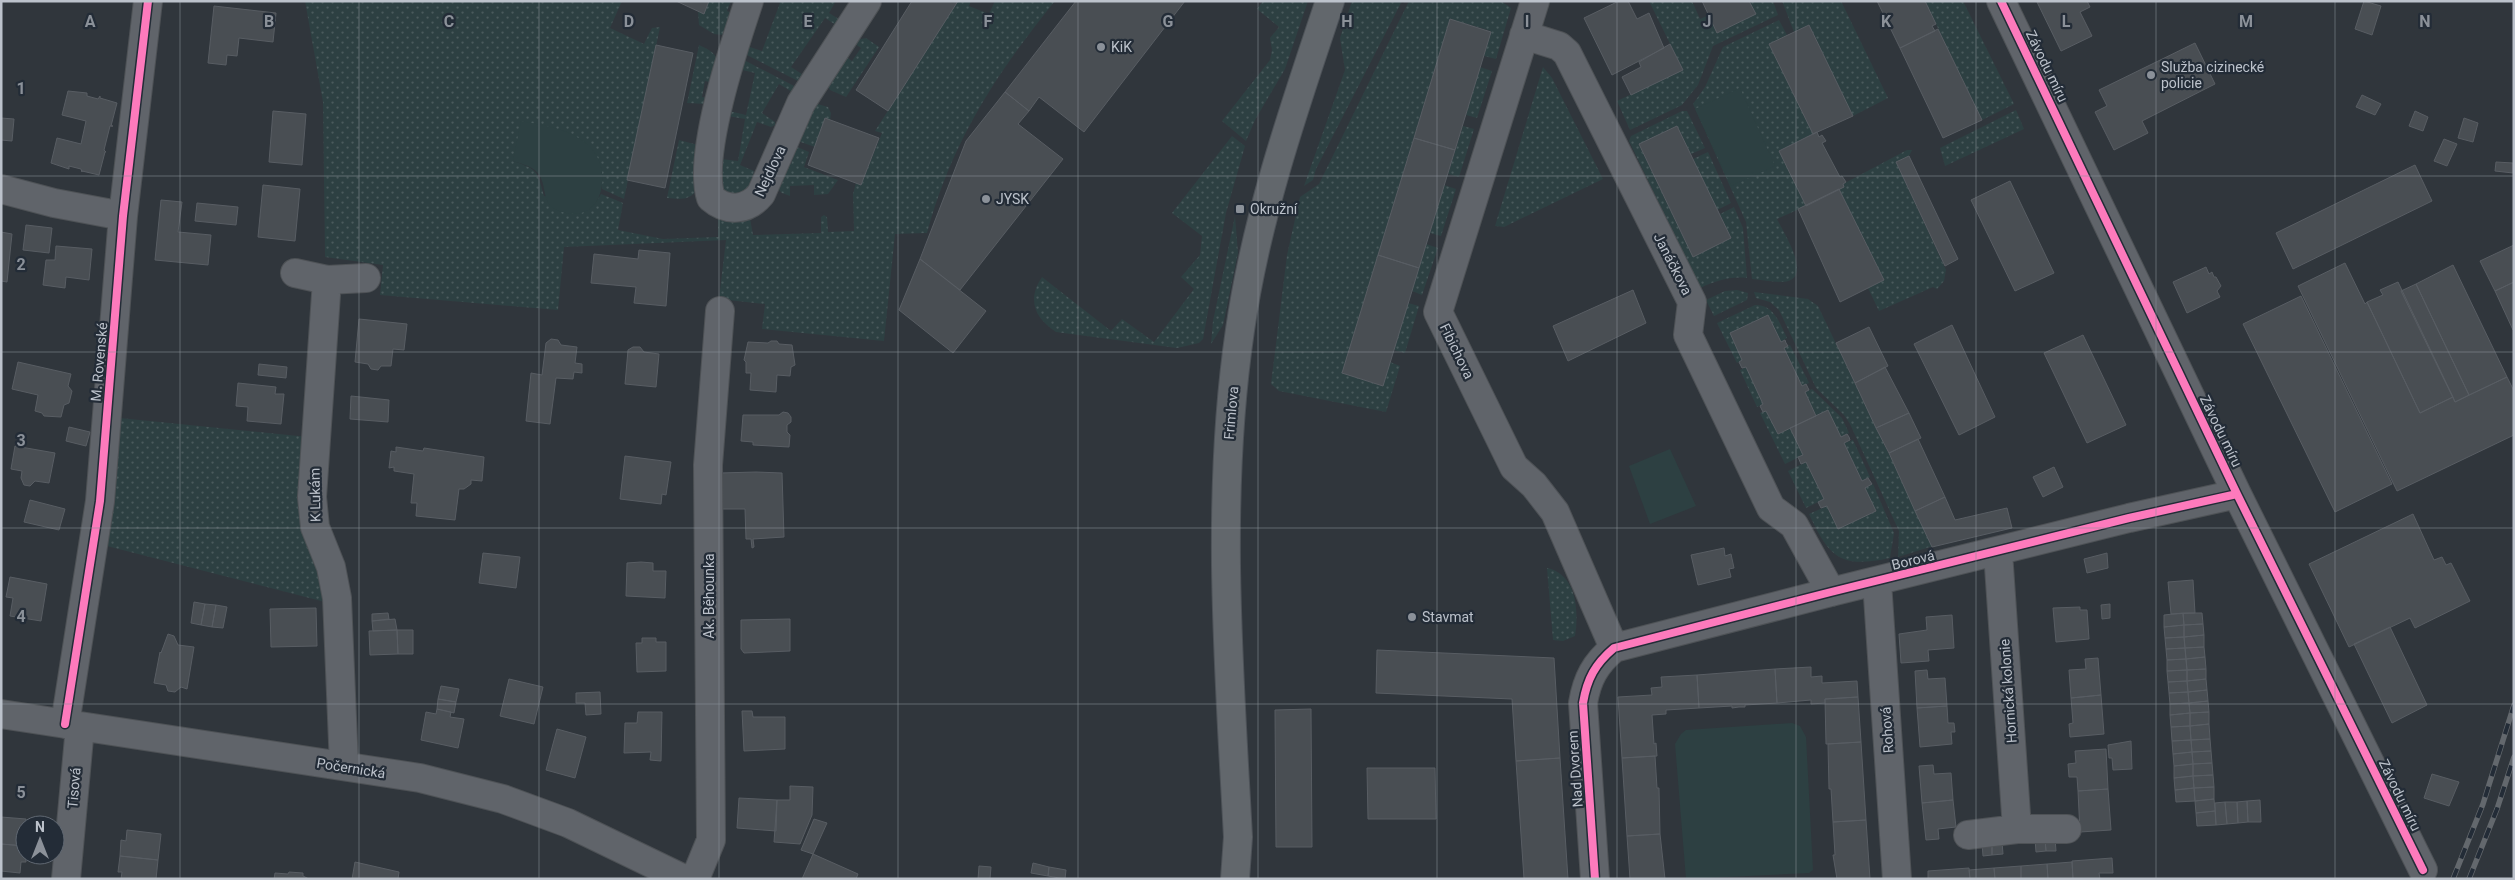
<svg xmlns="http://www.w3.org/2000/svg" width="2515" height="880" font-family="Roboto,sans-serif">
<defs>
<pattern id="grass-dots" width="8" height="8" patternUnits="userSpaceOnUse" patternTransform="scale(1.25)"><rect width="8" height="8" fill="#2d4042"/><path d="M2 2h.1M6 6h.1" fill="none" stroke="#4a5a5c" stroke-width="1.8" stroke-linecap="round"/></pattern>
</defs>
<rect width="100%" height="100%" fill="#30363c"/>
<!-- grass -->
<path fill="url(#grass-dots)" d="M305,1h317l-12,27 34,16 8,-16 8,-1 -36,172 -22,-10v-17l-89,-11c26,9 24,10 31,35l52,6 5,-8 22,9 -5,27 45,9 55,-2v-21l32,2 3,17 68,-2v-16l3,-2 3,2 1,15 26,-1 -1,-37 3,-11 5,2 21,-52 -7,-2 83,-130h13l-2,5 20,8 6,-13h60c-59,73 -103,140 -128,232l-32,1 -11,107 -122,-12 3,-25 -46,-5 7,-59 -162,7 -6,63 -178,-15 3,-30 -58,-8 -2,-155z
M709,1h22l-4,10 7,3 -12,21 -8,-1 -15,-9 -1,-14 6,3z
M776,1h60l-7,12 13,8 -3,6 -14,-9 -34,49 14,9 -3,7 -59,-30 1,-8 18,6 18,-48z
M1263,1h45l-23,68 -30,51 -9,21 -24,-20 48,-61 2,-10 -2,-12 9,-11 -22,-18z
M1352,1h50l-86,168 -3,11 -9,6 41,-116 -5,-32z
M1409,1h92l10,7 -15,51 -12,-3 7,-25 -41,-12 -108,354 40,13 8,-24 10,4 -14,46 -107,-21 -8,-7 16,-129 13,-58 19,-13z
M1649,1h43l8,18 9,-4 47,-1 -7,-13h24l5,14 -65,31 -15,39 -16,20 -52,25 -13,-29 66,-31z
M1782,1h59l47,97 -35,18 -44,-91 -15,7z
M1925,1h38l51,103 -32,16z
M1779,20l8,15 -18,9 44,90 -34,17 27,55 -29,13c6,13 38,61 6,63 -10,0 -21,-2 -31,-3l-6,-57 -53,-118 12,-17 18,-40z
M866,38l13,9 -33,50 -16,-7 -2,-5 17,-29 7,5 9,-13 -7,-5 2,-3z
M699,45c24,11 18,14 14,38l-8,-2 -3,16 7,1 -3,6 -19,-1z
M742,59l56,29 -4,5 -15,-9 -17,29 13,9v3l-4,2 -14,-5 -17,43 14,6 -4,17 -17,9 -12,-8v-30l17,2 7,-42 -17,-3 1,-5 17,4 9,-42 -17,-4z
M1480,67l12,4 -15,47 -11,-3z
M1543,67l9,11 51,101 -99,48 -9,-1z
M814,103l14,4 3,6 -1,7 -5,-2 -10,29 -23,-8z
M2016,110l8,19 -79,37 -5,-18z
M1682,111h5l18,37 -14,6 -14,-28 -38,19 54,112 38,-19 -11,-24 14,-7 9,21 4,50c-17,-2 -31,3 -47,10l-71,-147 2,-5z
M1463,126l11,3 -15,48 -11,-3z
M1232,136l13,10 -19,67 -23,126 -4,4 -22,5 -121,-16c-22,-14 -29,-33 -14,-55l69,54 11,-12 32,23 40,-53 -13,-12 19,-22 2,-19 -30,-23z
M679,140l19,5 -3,47c-7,9 -17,7 -28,6z
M790,144l19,8 -5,15 34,13 -10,14 -14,1v-10l-24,1v10l-8,-3 -5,-5 7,-26 7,2 5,-15 -7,-3z
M1907,150h5l-3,6 -13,6 50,108 -2,11 -7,8 -4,-2 -54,24 -11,-23 16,-8 -45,-91 5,-2 -1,-3z
M1708,152l23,51 -14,7 -24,-51z
M1444,185l12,4 -15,47 -11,-3z
M1235,216l3,37 -15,72 -12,19 2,-23z
M1426,244l12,4 -16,47 -10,-4z
M1737,290l11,3 -1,7 -33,16 -8,-16 19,-9z
M1754,292l54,7 10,7 115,240 -35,11 1,-26 -49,-107 -6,-9 -28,-27 -37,-78 -9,-8 -14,-4z
M1408,303l11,3 -14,47 -11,-3z
M1755,305c19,-1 25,19 32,33l-6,4 -13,-27 -38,18 12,27 -5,3 -20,-40z
M1790,345l19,38 -7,3 -18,-38z
M1746,367l17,37 -6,3 -17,-37z
M1812,389l30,29 7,15 -8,4 -25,-21 -11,-24z
M1766,411l12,23 12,-6 13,27 -18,9 -25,-51z
M120,418l188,19 21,166 -222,-57z
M1853,440l17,37 -8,4 -18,-38z
M1806,462l18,37 -18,9 -18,-37z
M1873,484l21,49 -4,25c-50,11 -61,-1 -81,-44l18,-8 11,23 38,-18 -11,-23z
M1547,568c30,6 32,44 28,68l-12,5 -10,-1z"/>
<!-- park -->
<path fill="#2d4042" d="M1740,88l35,78 -44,20 -36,-77z
M521,121c25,5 52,8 70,27 21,22 13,73 -25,65 -26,-6 -18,-21 -26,-37 -5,-9 -18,-12 -27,-15z
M1670,449l26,57 -46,18 -21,-58z
M1792,723l8,3 6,11 7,133 -4,3 -123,6 -11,-135 6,-10 5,-4z"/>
<!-- building -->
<path fill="#494e53" stroke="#585d63" d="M676,1h33l-5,13z
M912,1h46l-70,110 -32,-21z
M1076,1h109l-101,131 -45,-35 -10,14 -24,-19z
M1619,1h9l9,18 12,-6 15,35 -52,27 -28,-57z
M1702,1h47l7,13 -39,19z
M1877,1h48l11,23 -4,2 3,5 -35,17z
M2087,1l3,6 -10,5 12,24 -31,15 -24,-49z
M2364,1l17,5 -9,29 -17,-6z
M214,6l62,7 -3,29 -34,-4 -2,18 -10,-1 -1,10 -18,-2z
M1450,19l41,13 -36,118 -41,-12z
M1809,25l44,91 -40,18 -44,-90z
M1938,29l44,91 -39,18 -43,-90z
M2195,43l20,41 -73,37 6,12 -34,17 -19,-38 12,-6 -8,-16z
M1670,44l13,26 -52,25 -9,-18 19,-10 -2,-5z
M656,45l37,8 -28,135 -38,-8z
M68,91l19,2v3l11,3 2,-3v2l17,5 -6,23h2h-3l-6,24 2,2h-1l-6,23 -17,-4v1l-1,-3 -12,-3v3l-18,-6 6,-25 24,6 5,-23 -24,-6z
M1005,92l24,19 -11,13 45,35 -103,131 -40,-31 46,-118z
M2362,95l19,9 -6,11 -19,-8z
M273,111l33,3 -4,51 -33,-3z
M2415,111l13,6 -5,14 -14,-5z
M1,118l13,1 -2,22 -11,-1z
M825,118l54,20 -18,47 -53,-20z
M2464,118l14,5 -5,19 -15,-4z
M1677,126l54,112 -38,19 -54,-113z
M1817,132l2,5 3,-2 4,6 -4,2 18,34 2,-1 4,6 -3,2 1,3 -38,19 -27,-55z
M1414,138l41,12 -36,118 -41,-13z
M2444,139l13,5 -10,22 -13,-5z
M1909,156l49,103 -13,7 -49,-104z
M2496,162l17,1v10l-18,-2z
M2415,165l17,36 -139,68 -17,-36z
M2010,181l44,92 -39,18 -44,-91z
M263,185l37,4 -5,52 -37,-4z
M1839,189l45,91 -44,22 -42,-93z
M161,200l21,2 -4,30 33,3 -3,30 -53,-5z
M197,203l41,4 -2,18 -41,-4z
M26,225l26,3 -3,25 -26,-3z
M1,232l11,2 -5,48 -6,-1z
M2514,245v37l-19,9 -15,-30z
M56,246l36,3 -3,31 -23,-3 -1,11 -22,-3 3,-25h9z
M639,250l31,3 -4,53 -32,-3 2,-16 -45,-4 3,-29 44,5z
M1378,255l41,13 -36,118 -41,-13z
M920,259l66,52 -33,42 -54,-43z
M2345,263l20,41 2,-2 53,111 33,-16 2,5 52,-25 7,14v44l-117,56 -99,-205z
M2453,265l54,112 -38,18 -53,-111z
M2206,267l3,7 3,-2 2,5h2l5,9 -4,5 3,6 -33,16 -14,-31z
M2398,282l55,115 -33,16 -53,-111 16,-7 -3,-5z
M2514,282v48h-1l-18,-39z
M2416,284l53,111 -14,7 -54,-111z
M1633,290l13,33 -78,38 -15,-35z
M2301,296l91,188 -57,28 -92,-188z
M1768,315l13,27 4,-2 1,3 2,3 -4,2 18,38 4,-2 3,6 -4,2 11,24 -38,18 -12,-23 -3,1 -3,-6 3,-2 -17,-37 -4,1 -3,-6 3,-2 -12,-27z
M359,319l48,5 -3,26 -11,-1 -2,17h-10l-3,4 -7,-1 -3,-5 -13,-2z
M1952,325l43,92 -36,18 -45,-91z
M1869,327l19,39 -33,17 -19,-40z
M2083,335l43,90 -39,18 -43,-90z
M551,339l7,1 3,5 16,2 -2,16 7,1v9l-8,-1 -1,7 -17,-1 -6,46 -24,-3 5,-48 11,2 4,-32z
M771,341h6l2,3 13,1 3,20 -4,2 -1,9 -13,-1 -1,17 -26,-2 1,-17h-5v-11l-2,-2 4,-18 20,1z
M633,347h7l4,5 15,2 -3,33 -31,-3 3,-34z
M18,362l53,12 -3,12 4,5 -3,12 -5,2 -3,12 -17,-1 -2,-3 -7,-2 3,-16 -26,-6z
M259,364l28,3 -1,11 -28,-3z
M1885,367l24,46 -33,15 -21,-45z
M238,383l38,4 -1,7h9l-3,30 -34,-3 1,-14 -12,-1z
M351,396l38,4 -1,22 -38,-3z
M1828,410l13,27 6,-3 2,3 1,3 -6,3 18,38 6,-3 4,6 -7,4 11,23 -38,18 -11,-23 -6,2 -3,-6 6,-3 -18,-37 -5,2 -3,-7 5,-2 -13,-27z
M783,412l5,1 3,4v5l-4,3v7l3,3 -1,12 -36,-2v-3l-12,-1 2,-26h36z
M1909,413l12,25 -32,15 -13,-25z
M69,427l21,5 -4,14 -20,-5z
M1918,439l27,58 -30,14 -26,-58z
M15,446l40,7 -6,30 -14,-2 -5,5 -6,-1 -3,-7 1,-7 -11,-2z
M396,447l27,4 1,-3 60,9 -2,24 -11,-1v4l-7,5h-5l-4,31 -39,-4 1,-13h-6l3,-29 -20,-3v-4l-5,1 2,-17 5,1z
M625,456l46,6 -5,33 -4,-1 -1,10 -41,-5z
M2054,467l9,20 -20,10 -10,-20z
M756,472l26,1 2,64 -31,2 1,8 -2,1 -1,-9h-5l-1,-30h-24l-1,-36z
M1945,497l10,23 52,-12 5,20 -80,19 -17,-36z
M30,500l35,9 -6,21 -35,-8z
M2413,514l21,46 8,-3 4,8 5,-2 19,38 -55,27 -5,-10 -61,29 -40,-83z
M1724,548l1,8 6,-2 3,14 -5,1 2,8 -33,8 -7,-30z
M483,553l37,4 -4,31 -37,-5z
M2107,553l1,15 -21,5 -3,-14z
M641,562l12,1v8h13l-1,27 -39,-2 1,-33z
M10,577l37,7 -6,37 -31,-5 3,-18 -7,-1z
M2193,580l2,33 -24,1 -3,-32z
M194,602l11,2 -4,21 -10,-2z
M205,604l11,1 -4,22 -11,-2z
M2110,604v14l-8,1 -1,-14z
M216,605l11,2 -4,21 -11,-1z
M2080,607v3h7l2,29 -33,3 -3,-34z
M316,608l1,38 -46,1 -1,-38z
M388,613l1,6 -17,2v-7z
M2183,613h19l1,11 -19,1z
M2183,613l1,12 -20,2v-12z
M1952,615l2,33 -26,2 1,11 -28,2 -2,-29 28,-4 -1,-13z
M395,619l2,11 -24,1 -1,-10z
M790,619v32l-46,2 -3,-4v-29z
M2203,624l1,11 -20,2v-12z
M2184,625v12l-19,1 -1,-11z
M2390,627l37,78 -35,18 -38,-79z
M397,630h16v24h-15z
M397,630l1,24 -28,1 -1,-24z
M168,634l6,2 4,9 16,2 -7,42 -6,-2 -6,5 -7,-1 -2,-6 -12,-2 6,-31 1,1z
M2204,635v12l-19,1 -1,-11z
M2184,637l1,11 -19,1 -1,-11z
M642,638h14v4h10v29l-29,1 -1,-29h6z
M2204,647l1,10 -19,2 -1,-11z
M2185,648l1,11 -19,1 -1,-11z
M1377,650l177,8 6,100 -44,3 -4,-62 -136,-6z
M2205,657l1,12 -19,1 -1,-11z
M2098,658l3,37 -30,3 -2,-28 17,-1 -1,-10z
M2186,659l1,11 -20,1v-11z
M1811,667v10l11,-1v7l35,-2 1,16 -33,2v4l-14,1v-4l-34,3 -2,-34z
M1775,669l2,34 -32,2v2h-6l-7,1v-2l-33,2 -2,-33z
M2206,669v10l-19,2v-11z
M1927,670l1,9 17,-1 2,28 -30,2 -2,-37z
M2187,670v11l-19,1 -1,-11z
M1697,675l2,33 -33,2v4l-14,1 2,29 2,-1 1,13 -35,2 -4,-61 34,-2 -1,-7 11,-1 -1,-10z
M509,679l34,8 -9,37 -34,-8z
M2206,679l1,11 -19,2 -1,-11z
M2187,681l1,11 -19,1 -1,-11z
M441,686l18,3 -3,13 -18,-3z
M2207,690l1,11 -19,2 -1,-11z
M600,692l1,22 -15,1 -1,-12h-9v-10z
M2188,692l1,11 -19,1 -1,-11z
M2101,695l3,39 -34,3 -1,-13 4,-1 -2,-25z
M1858,697l3,45 -35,2 -1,-45z
M438,699l18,3 -2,11 -17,-4z
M2208,701l1,11 -19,1 -1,-10z
M2189,703l1,10 -20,2v-11z
M1947,706l1,17h6l1,9h-4l1,12 -32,3 -3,-39z
M437,709l14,3 -1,5 14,2 -6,29 -37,-8 5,-28 10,2z
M1311,709l1,138h-36l-1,-137z
M742,711h10l1,6h32v32l-41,2z
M638,712h24l-1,49 -11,-1 1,-8 -27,1 1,-30h12z
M2209,712v12l-19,2v-13z
M2190,713v13l-19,1 -1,-12z
M2209,724l1,15 -19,1 -1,-14z
M2190,726l1,14 -19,1 -1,-14z
M557,729l29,8 -11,41 -29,-8z
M2210,739l1,12 -19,1 -1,-12z
M2191,740l1,12 -19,2 -1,-13z
M2131,741l1,28 -19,1 -1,-12h-3l-1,-13z
M1861,742l5,78 -33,2 -2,-33h-2l-1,-45z
M2106,749l2,40 -30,2 -1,-14h-8l-1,-13 8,-1 -1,-12z
M2211,751l1,12 -19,1 -1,-12z
M2192,752l1,12 -19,2 -1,-12z
M1655,756l2,32h2l1,46 -33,2 -5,-78z
M1560,758l8,121h-44l-8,-118z
M2212,763l1,12 -20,1v-12z
M2193,764v12l-19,2v-12z
M1933,765l1,9 17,-1 2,27 -31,3 -3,-37z
M1367,768h68l1,51h-68z
M2432,774l27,8 -10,24 -25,-8z
M2213,775l1,12 -20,1 -1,-12z
M2193,776l1,12 -19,2 -1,-12z
M790,786l23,1 -1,28 -12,29 -26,-2 3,-42h13z
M2214,787v12l-19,2 -1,-13z
M2194,788l1,13 -19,1 -1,-12z
M2108,789l3,41 -31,2 -2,-41z
M739,798l38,2 -1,31 -39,-3z
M2214,799l1,12 -19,2 -1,-12z
M1953,800l3,27 -18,2 1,10 -13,1 -4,-37z
M2260,800l1,22h-13l-1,-21z
M2247,801l1,21 -10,1 -1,-21z
M2225,802h12l1,21 -11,1z
M2225,802l2,22 -11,1 -1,-22z
M2215,811l1,14 -19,1 -1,-13z
M1,817l25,2 -1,27 -24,-2z
M814,819l13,4 -14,31 -12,-4z
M1866,820l4,59h-33l-4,-24h2l-2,-33z
M127,830l34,4 -3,26 -38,-4 1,-16 5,1z
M1660,834l5,45h-35l-3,-43z
M2055,838l1,13h-10l-1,-12z
M2035,839h10l1,12 -10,1z
M1992,842v13l-9,1 -1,-13z
M1992,842h10l1,12 -11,1z
M1,844l24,2 1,16h-5l-1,11 -19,-2z
M813,854l45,20 -2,5h-54z
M120,856l38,4 -2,19h-35l1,-7h-4z
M2112,858l1,15h-14l1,6h-27l-1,-18z
M355,862l44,10 -1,7h-46z
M2072,862l1,17h-25l-1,-15z
M1033,863l16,4 -1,9 -17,-3z
M2047,864l1,15h-27v-13z
M979,866l12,1 -1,12h-12z
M2021,866v13h-26l-1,-11z
M1049,867l17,3 -1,9 -17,-3z
M1969,868l1,11h-42v-8z
M1994,868l1,11h-25l-1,-9z
M289,872l14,1v3l6,3h-35l1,-6 13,1z"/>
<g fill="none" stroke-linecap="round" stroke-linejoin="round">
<defs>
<path id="minor" d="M749,1c-15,45 -52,155 -38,197 16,14 36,13 50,-4l40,-91 66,-102
M1535,1l-97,311 76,155 20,18 21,27 59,136
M2001,1l236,493 186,376
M1524,35l35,11 8,7 125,249 -4,33 83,173 23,17 37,67
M1,189l53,14 69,13
M295,273l32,7 39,-2
M327,280l-15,217 3,30 16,40 6,31 7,168
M1998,552l19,277
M1877,582l20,297
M1,714l419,64 83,21 65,24 116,56
M65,724l35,-223 23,-285 25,-215
M1968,835l49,-6h50
M66,879l14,-152
M695,879l16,-39 -3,-375 12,-154
M1595,879l-12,-176c4,-24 12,-39 31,-55l217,-56 298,-74 108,-24"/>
<path id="major" d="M1235,879l3,-42c-9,-169 -23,-338 2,-507 16,-112 54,-222 90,-329"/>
</defs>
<!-- minor casing -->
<use href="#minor" stroke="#4e5256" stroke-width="30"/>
<!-- major casing -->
<use href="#major" stroke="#4d5258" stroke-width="30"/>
<!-- minor -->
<use href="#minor" stroke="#60646a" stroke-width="28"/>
<!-- major -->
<use href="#major" stroke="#62676c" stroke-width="28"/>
<defs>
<path id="rail" d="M2453,879l30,-75 31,-99
M2469,879l28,-70 17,-52"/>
</defs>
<!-- rail casing -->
<use href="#rail" stroke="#63686d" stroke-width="5.5"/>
<!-- rail -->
<use href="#rail" stroke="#232c37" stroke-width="4" stroke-dasharray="11" stroke-linecap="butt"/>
<defs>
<path id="cycleway" d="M2001,1l236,493 186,376
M65,724l35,-223 23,-285 25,-215
M1595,879l-12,-176c4,-24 12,-39 31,-55l217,-56 298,-74 108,-24"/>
</defs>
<!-- cycleway casing -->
<use href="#cycleway" stroke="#232c37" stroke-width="11"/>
<!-- cycleway -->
<use href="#cycleway" stroke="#fd7abc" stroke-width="8"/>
</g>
<!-- grid -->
<path fill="none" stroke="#8b9199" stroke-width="1" stroke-opacity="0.55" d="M180,1v878M359,1v878M539,1v878M719,1v878M898,1v878M1078,1v878M1258,1v878M1437,1v878M1617,1v878M1796,1v878M1976,1v878M2156,1v878M2335,1v878M1,176h2513M1,352h2513M1,528h2513M1,704h2513"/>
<!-- markers -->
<g fill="#8b9199" stroke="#232c37" stroke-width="2">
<circle cx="1101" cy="47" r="5"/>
<circle cx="2151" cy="75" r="5"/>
<circle cx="986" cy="199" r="5"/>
<rect x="1235" y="204" width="10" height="10" rx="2.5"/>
<circle cx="1412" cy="617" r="5"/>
</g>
<g text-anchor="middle" stroke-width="4.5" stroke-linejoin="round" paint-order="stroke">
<!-- poi labels -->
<g font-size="14" fill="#bcc2cb" stroke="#232c37" text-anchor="start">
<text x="1111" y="52">KiK</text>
<text x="2161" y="72">Služba cizinecké<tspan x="2161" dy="16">policie</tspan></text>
<text x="996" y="204">JYSK</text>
<text x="1250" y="214">Okružní</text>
<text x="1422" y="622">Stavmat</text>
</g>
<!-- street labels -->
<g font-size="14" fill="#bcc2cb" stroke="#232c37">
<text transform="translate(2047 66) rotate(64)" y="5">Závodu míru</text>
<text transform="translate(770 171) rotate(-65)" y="5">Nejdlova</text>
<text transform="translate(1673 264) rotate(63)" y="5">Janáčkova</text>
<text transform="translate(1457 351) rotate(64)" y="5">Fibichova</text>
<text transform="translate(99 362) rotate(-85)" y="5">M. Rovenské</text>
<text transform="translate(1231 413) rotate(-85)" y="5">Frimlova</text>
<text transform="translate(2221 431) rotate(64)" y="5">Závodu míru</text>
<text transform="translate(315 495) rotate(-91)" y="5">K Lukám</text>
<text transform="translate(1913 560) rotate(-14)" y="5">Borová</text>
<text transform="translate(709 596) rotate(-90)" y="5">Ak. Běhounka</text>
<text transform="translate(2008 691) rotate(-94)" y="5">Hornická kolonie</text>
<text transform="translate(1887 730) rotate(-94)" y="5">Rohová</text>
<text transform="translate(351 768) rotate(9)" y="5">Počernická</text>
<text transform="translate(1575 769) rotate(-94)" y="5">Nad Dvorem</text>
<text transform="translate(74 788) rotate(-85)" y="5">Tisová</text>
<text transform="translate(2400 795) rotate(64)" y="5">Závodu míru</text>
</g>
</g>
<g font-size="16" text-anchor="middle" font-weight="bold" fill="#8b9199" stroke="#232c37" stroke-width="4.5" stroke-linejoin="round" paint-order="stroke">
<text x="90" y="27">A</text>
<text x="269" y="27">B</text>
<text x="449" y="27">C</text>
<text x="629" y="27">D</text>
<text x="808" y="27">E</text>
<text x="988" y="27">F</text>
<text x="1168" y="27">G</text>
<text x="1347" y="27">H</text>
<text x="1527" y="27">I</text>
<text x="1707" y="27">J</text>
<text x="1886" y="27">K</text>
<text x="2066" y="27">L</text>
<text x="2246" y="27">M</text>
<text x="2425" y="27">N</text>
<text x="21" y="94">1</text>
<text x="21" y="270">2</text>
<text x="21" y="446">3</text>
<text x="21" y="622">4</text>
<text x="21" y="798">5</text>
</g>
<!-- border -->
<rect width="2515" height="880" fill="none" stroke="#bcc2cb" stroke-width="5"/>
<!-- north arrow -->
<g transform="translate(40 840)"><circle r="24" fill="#232c37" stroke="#606872"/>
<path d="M0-4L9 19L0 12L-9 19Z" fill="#8b9199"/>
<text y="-8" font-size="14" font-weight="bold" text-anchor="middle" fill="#bcc2cb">N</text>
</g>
</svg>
